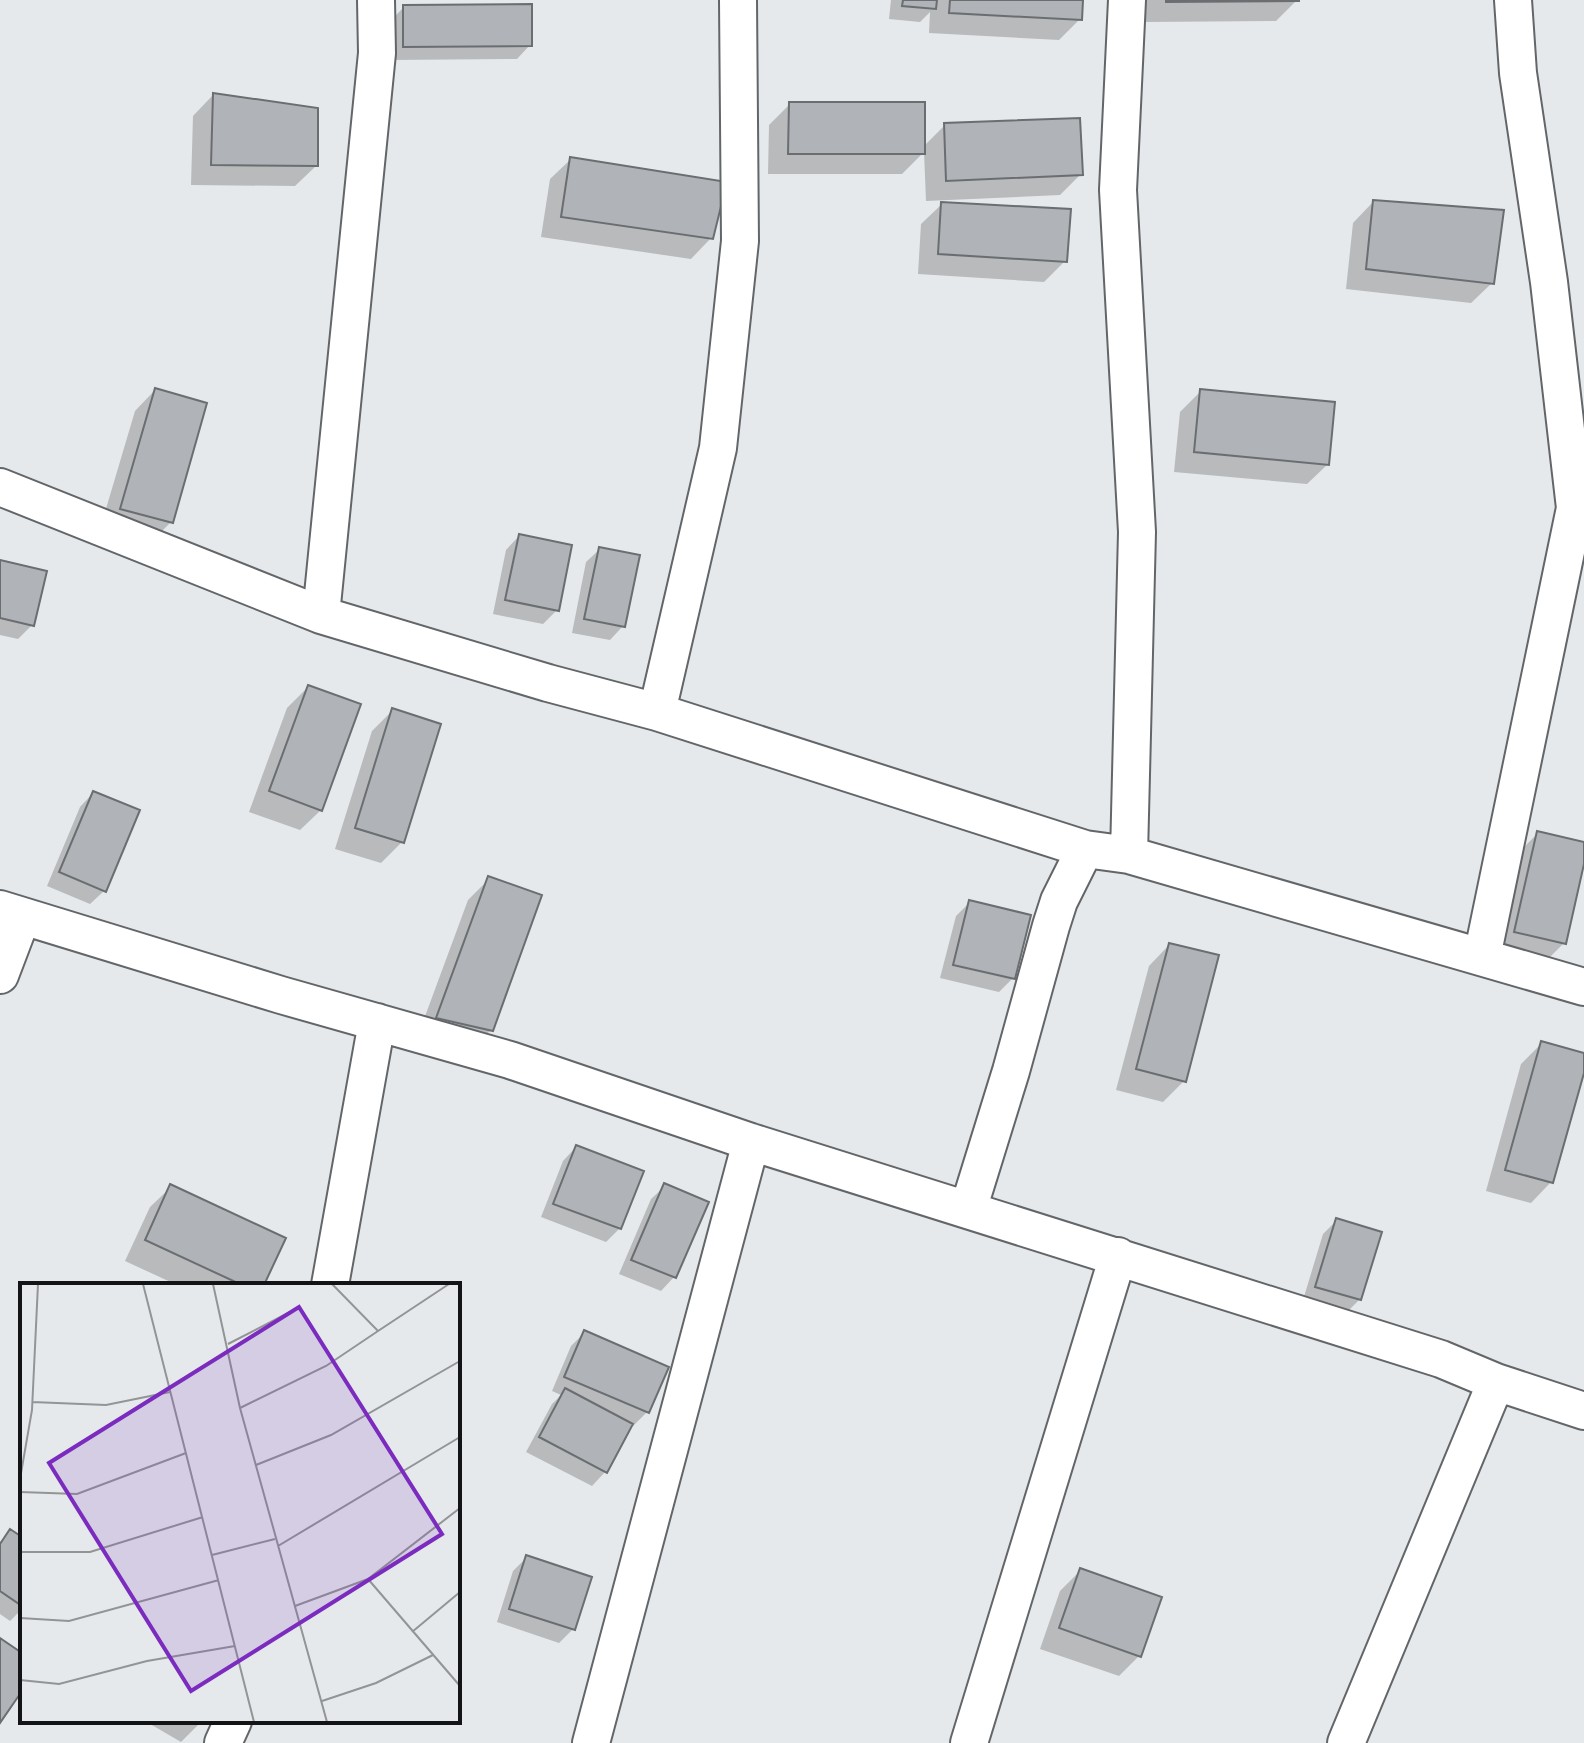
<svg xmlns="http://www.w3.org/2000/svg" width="1584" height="1743" font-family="Poppins,sans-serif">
<rect width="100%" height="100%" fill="#e6e9ec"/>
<!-- shadow -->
<path fill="#0003" d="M891,0h190l-1,19 -21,21 -130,-7 1,-21 -10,10 -31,-3z
M1146,0h151l-21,21 -130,1z
M404,7l126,38 -13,14 -127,1v-39z
M213,95l103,71 -21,20 -104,-1 2,-69z
M790,104l133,43 22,-22 136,49 -21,21 -134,6 -2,-49 -22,22h-134l1,-49z
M571,159l140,79 -20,21 -150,-22 9,-58z
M1373,202l119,81 -21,20 -125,-14 7,-66z
M942,204l123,57 -21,21 -126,-8 3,-50z
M155,390l16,132 -21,21 -50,-14 35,-118z
M1200,392l128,72 -21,20 -133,-12 6,-60z
M519,536l38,74 -14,14 -50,-10 13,-64z
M600,549l23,77 -13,14 -38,-7 14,-71z
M0,562l32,63 -14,14 -18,-4z
M308,687l13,123 -21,20 -51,-18 38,-104z
M392,711l10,131 -21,21 -46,-14 37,-118z
M93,793l11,98 -14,13 -43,-18 33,-79z
M1538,833l46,11v11l-20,88 -20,20 -49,-10 22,-99z
M489,879l2,151 -21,21 -53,-13 51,-138z
M970,902l43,76 -14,14 -59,-14 16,-62z
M1169,945l15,136 -21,21 -47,-12 33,-124z
M1542,1043l42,12v11l-33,116 -20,21 -45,-12 35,-127z
M576,1147l44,81 -14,14 -65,-25 22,-56z
M665,1186l9,91 -13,14 -42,-17 32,-75z
M171,1187l91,98h-85l-52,-24 25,-54z
M1337,1220l23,79 -14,14 -43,-13 20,-66z
M584,1333l82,35 -19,44 -14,14 -3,-1 -25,47 -13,14 -66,-34 26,-48 9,-9 -9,-4 19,-45z
M10,1532l12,8v69l-12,12 -10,-7v-72z
M527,1557l46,72 -14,14 -62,-21 16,-51z
M1081,1570l58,86 -20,20 -79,-27 20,-58z
M145,1721h57l-21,21z"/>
<!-- building -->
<path fill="#b0b3b7" stroke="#6b6e71" stroke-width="2" d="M903,0h34l-1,9 -34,-3z
M950,0h133l-1,20 -133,-7z
M1166,0h133v1l-133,1z
M532,4v42l-129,1v-42z
M213,93l105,15v58l-107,-1z
M789,102h136v52h-137z
M1080,118l3,57 -137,6 -2,-58z
M570,157l157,25 -14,57 -152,-22z
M1373,200l131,10 -10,74 -128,-15z
M941,202l130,7 -4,53 -129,-8z
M155,388l52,15 -34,120 -53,-14z
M1200,389l135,13 -6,63 -135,-13z
M519,534l53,11 -13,66 -54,-11z
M599,547l41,8 -15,72 -41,-8z
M0,560l47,11 -13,55 -34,-8z
M308,685l53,19 -39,107 -53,-20z
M392,708l49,16 -37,119 -49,-15z
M93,791l47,19 -34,82 -47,-20z
M1537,831l47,11v22l-18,80 -52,-12z
M488,876l54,19 -49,136 -57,-13z
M969,900l62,15 -16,64 -62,-14z
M1169,943l50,12 -33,127 -50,-13z
M1541,1041l43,12v20l-31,110 -48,-13z
M576,1145l68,26 -23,58 -68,-25z
M664,1183l45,19 -33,76 -45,-18z
M170,1184l116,54 -22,47h-22l-97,-45z
M1336,1218l46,14 -21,68 -46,-13z
M584,1330l85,37 -20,46 -85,-36z
M565,1388l68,36 -26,49 -68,-36z
M10,1529l12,8v69l-22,-15v-47z
M526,1555l66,22 -17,53 -66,-21z
M1080,1568l82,29 -21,60 -82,-29z
M0,1638l22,15v38l-22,32z"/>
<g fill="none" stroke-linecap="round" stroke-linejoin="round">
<defs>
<path id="street" d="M1127,0l-9,190 19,342 -8,323
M0,487l321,128 227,68 109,29 428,137 44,6 455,132
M321,615l56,-562 -1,-53
M657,712l61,-264 22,-207 -2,-241
M0,909l281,86 229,65 241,82 690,217 55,23 88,29
M1482,957l93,-449 -26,-226 -31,-209 -5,-73
M0,975l22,-58
M968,1210l43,-139 40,-145 8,-25 26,-52
M330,1285l47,-263
M223,1743l10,-22
M591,1743l160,-601
M969,1743l149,-487
M1346,1743l150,-361"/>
</defs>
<!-- street casing -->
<use href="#street" stroke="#636669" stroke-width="40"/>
<!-- street -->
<use href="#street" stroke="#fff" stroke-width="36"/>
</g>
<!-- overview -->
<g transform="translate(20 1283)">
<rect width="440" height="440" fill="#e6e9ec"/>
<path fill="none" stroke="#929496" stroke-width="2" d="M123,1l111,438M193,1l27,124 87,314M312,1l46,47 71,-47M208,61l62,-32M12,119l74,3 64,-13M220,125l86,-42 52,-35M236,182l75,-30 129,-74M0,196l12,-69 6,-126M0,209l57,2 109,-41M258,263l182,-109M0,269h70l113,-35M192,272l63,-16M348,296l92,107M275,323l73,-27 92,-71M0,335l49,3 150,-41M392,349l48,-40M0,397l39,4 88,-23 88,-15M302,418l54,-18 57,-28"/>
<path fill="#7b2cbf" fill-opacity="0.15" stroke="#7b2cbf" stroke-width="4" d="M279,24l143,227 -251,157 -142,-228z"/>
<rect width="440" height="440" fill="none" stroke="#131415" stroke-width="4"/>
</g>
</svg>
